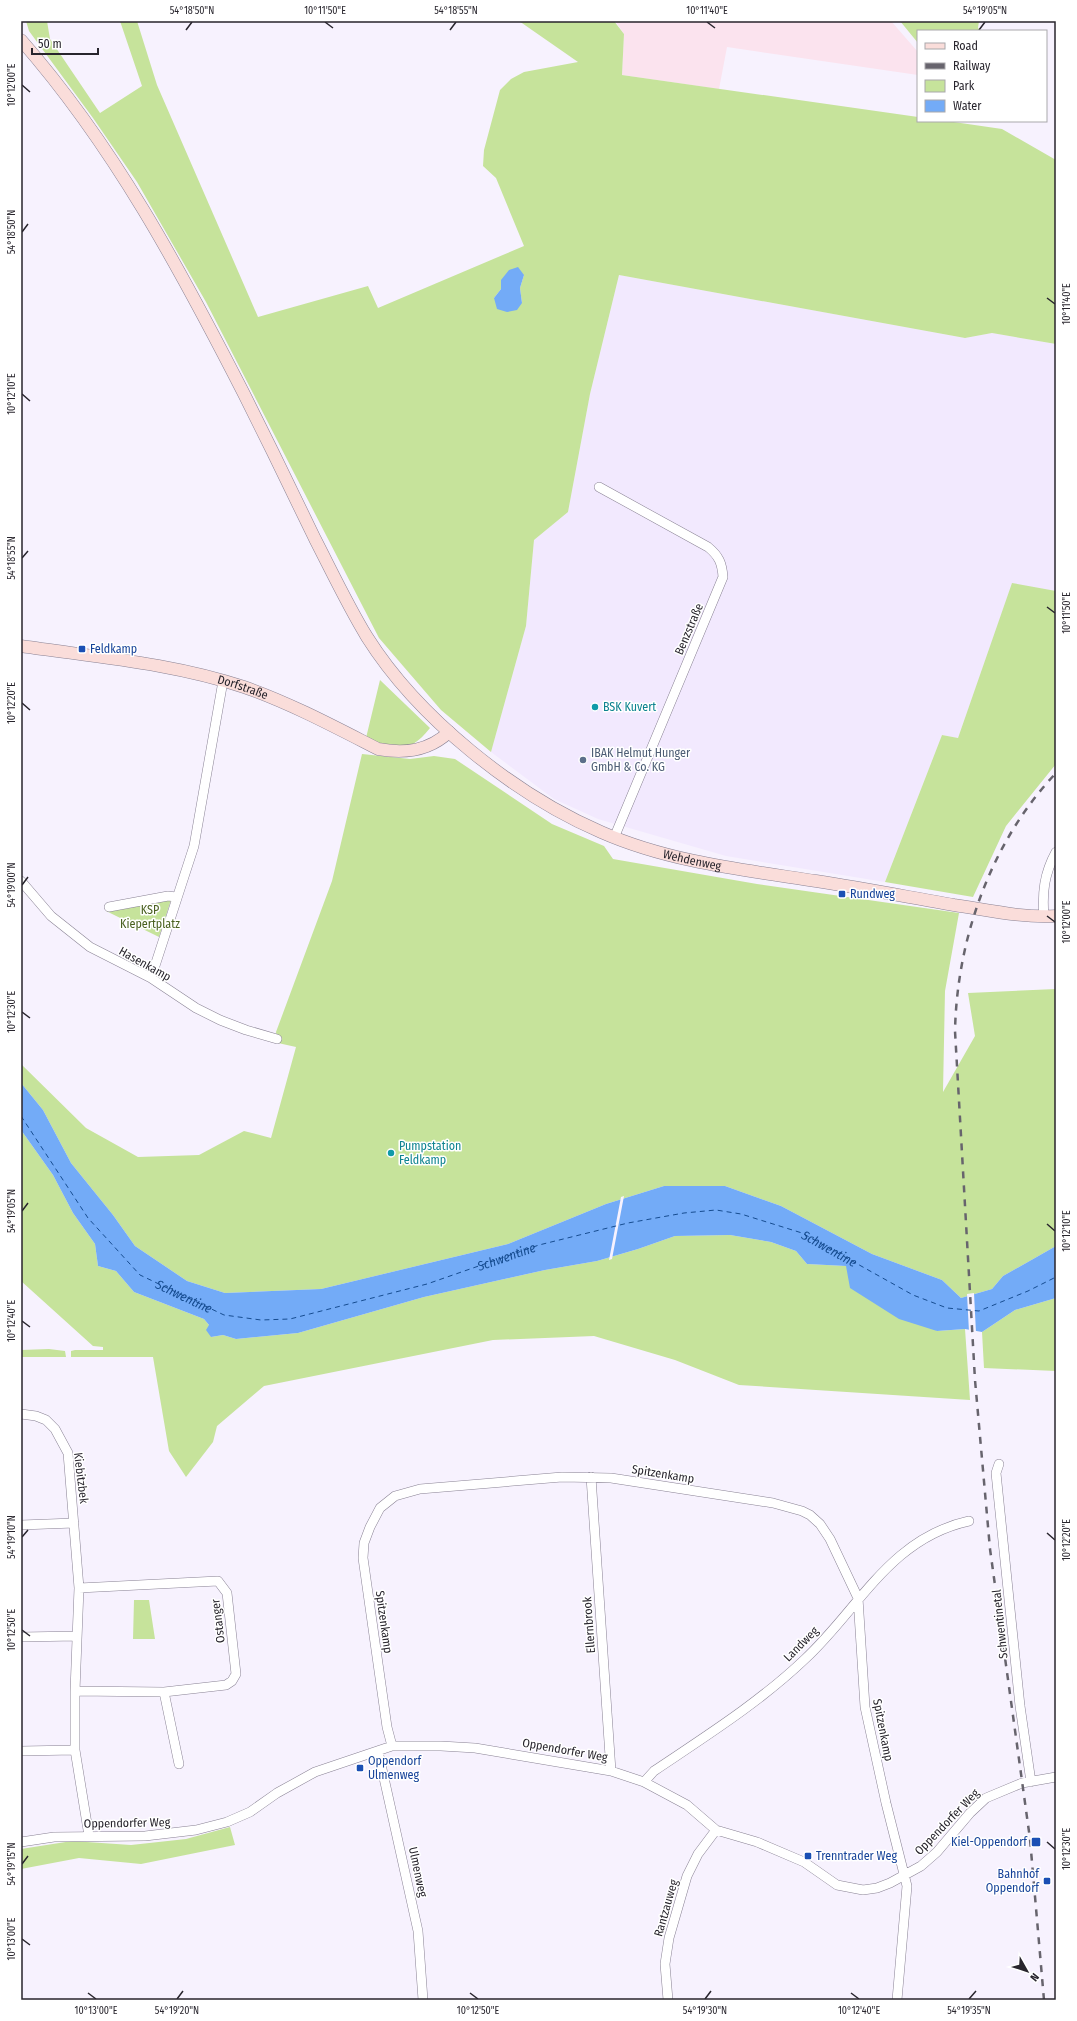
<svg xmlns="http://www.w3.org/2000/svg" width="1077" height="2021" font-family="'Fira Sans Condensed',sans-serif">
<rect width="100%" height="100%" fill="#f7f2fe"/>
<!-- commercial -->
<path fill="#fbe3ee" d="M615,21h276l27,31v23l-191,-28 -8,42 -97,-14 2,-41z"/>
<!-- built -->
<path fill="#f2e9fe" d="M619,275l346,63 27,-5 64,11v247l-44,-7 -54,154 -16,-3 -57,147 -159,-26 -128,-37 -44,-20 -63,-47 35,-126 8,-86 34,-28 22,-118z"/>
<!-- green -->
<path fill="#c6e39b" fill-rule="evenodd" d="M26,21h21l3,18 50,74 42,-27 -22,-65h17l20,64 101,232 110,-31 10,22 146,-62 -28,-68 -13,-12 1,-16 16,-60 11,-11 13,-7 54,-10 -59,-41h95l10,13 -2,41 296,42v4h29l55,8 54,31v184l-64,-11 -27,5 -346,-63 -29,119 -22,118 -34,28 -8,86 -35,126 -50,-42 -62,-72 -173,-336 -69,-120 -44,-64 -64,-87zM524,275l-4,13 2,15 -28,-5 7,-9z
M900,21h79l-1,7 3,3h-63v12z
M1012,583l44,8v173l-50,62 -33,71 -88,-15 57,-147 16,3z
M380,680l50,48c-22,28 -35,21 -64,10z
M362,754l48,5 24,-3 21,3 97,65 52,22 9,13 144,25 202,29 -14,78 -2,101 32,-56 -7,-43 88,-4v257l-53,30 -11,13 -31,9 -19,-18 -70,-26 -91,-48 -56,-20h-61l-58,18 -98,40 -187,45 -96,4 -38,-12 -52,-35 -22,-31 -42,-52 -28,-53 -22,-27v-19l65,64 52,29 61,-2 45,-24 27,7 25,-91 -18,-4 -2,-11 56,-151z
M166,898l5,2 -12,37 -53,-26z
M21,1130l32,45 20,38 22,31 3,22 18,5 18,21 70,27 5,6 2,12 12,-2 13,4 62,-6 126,-36 121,-27 52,-9 41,-12 37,-13 55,-1 41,7 25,9 11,13 39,2 91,65 28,-2 5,71 -231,-15 -64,-25 -81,-24 -101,4 -229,46 -47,40 -4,16 -27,35 -17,-26 -16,-94h-82v-6l4,-1h28v-3l-10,-1 -72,-65z
M1056,1298v73l-72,-3 -2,-36 33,-22z
M49,1349l16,2 1,6h-45v-7z
M134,1600h15l6,39h-22z
M230,1827l5,18 -94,19 -62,-6 -58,11v-20l51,-8 59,4 55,-6z"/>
<!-- water -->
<path fill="#73abf7" d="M518,267l6,8 -4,13 2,15 -5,7 -10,2 -10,-3 -3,-11 7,-9v-9l8,-10z
M21,1083l22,27 28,53 42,52 22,31 52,35 38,12 96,-4 187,-45 98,-40 58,-18h61l56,20 91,48 70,26 19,18 31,-9 11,-13 53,-30v52l-41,12 -33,22 -17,-3 -28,2 -38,-12 -49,-31 -4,-22 -39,-2 -11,-13 -25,-9 -41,-7 -55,1 -37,13 -41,12 -52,9 -121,27 -126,36 -62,6 -13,-4 -12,2 -5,-7 3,-5 -5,-6 -70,-27 -18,-21 -18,-5 -3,-22 -22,-31 -20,-38 -32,-45z"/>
<!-- pier -->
<path fill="#f7f2fe" d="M624,1196l-12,63 -3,1 12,-63z
M974,1293l2,40 -7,-1 -2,-38z"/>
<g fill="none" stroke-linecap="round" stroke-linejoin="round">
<!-- ferry -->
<path stroke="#164c90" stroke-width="1" stroke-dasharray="5 4" stroke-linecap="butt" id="s1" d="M21,1116l67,102 52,57 84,40 37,5 29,-1 137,-35 112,-39 89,-22 56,-10 32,-3 25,4 61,19 111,62 34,13 32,3 49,-20 28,-14"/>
<defs>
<path id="street" d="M599,487l109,60c11,9 14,16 15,30l-109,261
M21,881l30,35 39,31 61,31 45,30 24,12 26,10 31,9
M109,907l59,-11 8,1
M1044,917c-2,-24 0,-43 12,-65
M151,978l43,-132 29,-165
M21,1414l15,2 10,4 9,9 13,24 11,135 -4,103v59l14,86
M999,1464l-3,9 24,233 11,76
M591,1477l20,294
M21,1525l53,-2
M21,1637l56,-1
M75,1691l89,1 62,-7 6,-4 4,-7 -9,-81 -9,-12 -139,7
M164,1692l15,72
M392,1746l-5,-19 -24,-169 1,-15 6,-16 10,-19 15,-12 25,-7 142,-12 49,1 162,25 29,8 8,4 10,9 10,15 28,59 7,109 21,96 21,83 -10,114
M21,1751l54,-1
M378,1751l40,180 5,69
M644,1782l10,-11c52,-35 106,-69 151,-112 54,-50 85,-121 164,-138
M21,1842l33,-5 91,-1 51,-6 31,-8 23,-10 27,-19 38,-21 77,-26h49l34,2 136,23 33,11 43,23 29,25 41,12 47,20 33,23 26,5 14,-2 13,-5 31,-17 16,-14 33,-39 16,-15 36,-15 34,-6
M668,2000l-3,-36 4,-26 18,-62 11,-22 18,-24"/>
<g id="secondary">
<path id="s2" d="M21,40c93,106 159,229 223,354 24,48 48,97 71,145 17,33 33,67 52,98 51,81 148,158 234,195 68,30 143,38 215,49 46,7 92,16 138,24 34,5 68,13 102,11"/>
<path id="s3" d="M21,646c74,11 151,17 223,41 46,16 91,40 134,62 27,5 51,2 71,-17"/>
</g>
</defs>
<!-- street casing -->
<use href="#street" stroke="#898294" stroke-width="10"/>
<!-- secondary casing -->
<use href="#secondary" stroke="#898294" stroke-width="13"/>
<!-- street -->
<use href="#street" stroke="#fff" stroke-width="9"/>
<!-- secondary -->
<use href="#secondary" stroke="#faddda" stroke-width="12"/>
<!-- rail -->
<path stroke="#67646d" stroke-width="2.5" stroke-dasharray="7 7" stroke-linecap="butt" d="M1044,2000l-14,-161 -40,-290 -15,-169 -20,-349c2,-93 36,-189 101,-258"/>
</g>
<!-- ticks -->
<path fill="none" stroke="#28252d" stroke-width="1.5" d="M325,22l8,6M707,22l8,6M186,30l6,-8M450,30l6,-8M979,30l6,-8M22,85l8,7M22,232l6,-8M1047,298l8,6M22,394l8,7M22,558l6,-7M1047,607l8,6M22,703l8,7M22,885l6,-8M1047,916l8,6M22,1012l8,6M22,1211l6,-8M1047,1224l8,7M22,1321l8,6M1047,1533l8,7M22,1537l6,-7M22,1630l8,6M1047,1842l8,7M22,1864l6,-8M22,1939l8,6M88,1993l8,6M470,1993l8,6M851,1993l8,6M177,1999l6,-8M705,1999l6,-8M969,1999l7,-8"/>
<!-- markers -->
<g fill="#1a4fb4" stroke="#fff" stroke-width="1.5">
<rect x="78" y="645" width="8" height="8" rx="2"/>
<rect x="838" y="890" width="8" height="8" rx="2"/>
<rect x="356" y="1764" width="8" height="8" rx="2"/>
<rect x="1031" y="1837" width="10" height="10" rx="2"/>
<rect x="804" y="1852" width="8" height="8" rx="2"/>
<rect x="1043" y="1877" width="8" height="8" rx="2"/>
</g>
<g fill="#0f9aa8" stroke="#fff" stroke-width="1.5">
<circle cx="595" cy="707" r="4"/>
<circle cx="391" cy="1153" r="4"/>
</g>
<circle fill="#5c6f8a" stroke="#fff" stroke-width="1.5" cx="583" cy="760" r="4"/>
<g text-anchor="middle" stroke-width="3" stroke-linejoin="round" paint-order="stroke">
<!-- street labels -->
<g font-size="12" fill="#28252d" stroke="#fff">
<text transform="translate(689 629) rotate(-67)" y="4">Benzstraße</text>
<text dy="4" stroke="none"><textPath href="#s3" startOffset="226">Dorfstraße</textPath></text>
<text dy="4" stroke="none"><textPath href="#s2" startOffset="1096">Wehdenweg</textPath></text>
<text transform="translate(145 964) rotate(29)" y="4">Hasenkamp</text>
<text transform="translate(663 1474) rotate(9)" y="4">Spitzenkamp</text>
<text transform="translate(81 1478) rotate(83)" y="4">Kiebitzbek</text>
<text transform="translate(218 1621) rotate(-97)" y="4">Ostanger</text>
<text transform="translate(384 1622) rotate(82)" y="4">Spitzenkamp</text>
<text transform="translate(1000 1624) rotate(-96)" y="4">Schwentinetal</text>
<text transform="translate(589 1625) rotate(-94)" y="4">Ellernbrook</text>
<text transform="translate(801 1644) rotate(-45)" y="4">Landweg</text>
<text transform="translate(883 1730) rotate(79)" y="4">Spitzenkamp</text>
<text transform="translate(565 1750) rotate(10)" y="4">Oppendorfer Weg</text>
<text transform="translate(947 1822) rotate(-46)" y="4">Oppendorfer Weg</text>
<text transform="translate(127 1823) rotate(-1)" y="4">Oppendorfer Weg</text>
<text transform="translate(418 1872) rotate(78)" y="4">Ulmenweg</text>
<text transform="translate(666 1908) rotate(-74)" y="4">Rantzauweg</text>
</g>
<!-- transit labels -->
<g font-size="12" fill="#164399" stroke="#fff" text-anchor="start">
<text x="90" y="653">Feldkamp</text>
<text x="850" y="898">Rundweg</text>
<text x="368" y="1765">Oppendorf<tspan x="368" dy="14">Ulmenweg</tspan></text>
<text x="1027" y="1846" text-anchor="end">Kiel-Oppendorf</text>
<text x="816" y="1860">Trenntrader Weg</text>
<text x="1039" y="1878" text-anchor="end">Bahnhof<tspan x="1039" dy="14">Oppendorf</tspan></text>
</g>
<!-- culture labels -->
<g font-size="12" fill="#0d838f" stroke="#fff" text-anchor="start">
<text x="603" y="711">BSK Kuvert</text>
<text x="399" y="1150">Pumpstation<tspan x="399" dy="14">Feldkamp</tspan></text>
</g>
<!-- service labels -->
<g font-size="12" fill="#4e5e75" stroke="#fff" text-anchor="start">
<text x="591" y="757">IBAK Helmut Hunger<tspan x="591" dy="14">GmbH &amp; Co. KG</tspan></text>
</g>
<!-- park labels -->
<g font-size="12" fill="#49601f" stroke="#fff">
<text x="150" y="914">KSP<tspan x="150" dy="14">Kiepertplatz</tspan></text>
</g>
<!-- water labels -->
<g font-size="13" font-style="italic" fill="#164c90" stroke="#fff">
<text dy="5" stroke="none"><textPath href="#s1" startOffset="920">Schwentine</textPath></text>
<text dy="5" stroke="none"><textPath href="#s1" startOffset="584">Schwentine</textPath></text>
<text dy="5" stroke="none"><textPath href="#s1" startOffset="248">Schwentine</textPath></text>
</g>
</g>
<!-- border -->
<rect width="1077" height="2021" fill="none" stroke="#ffffff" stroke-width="44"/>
<!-- legend -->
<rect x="917" y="30" width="130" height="92" fill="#ffffff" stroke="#a9a8ab"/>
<rect x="925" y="43" width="20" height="6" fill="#faddda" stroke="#a9a8ab"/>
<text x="953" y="50" font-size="12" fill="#28252d">Road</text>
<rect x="925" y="63" width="20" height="6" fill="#67646d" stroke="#a9a8ab"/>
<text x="953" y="70" font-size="12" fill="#28252d">Railway</text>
<rect x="925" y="80" width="20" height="12" fill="#c6e39b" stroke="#a9a8ab"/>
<text x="953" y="90" font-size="12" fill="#28252d">Park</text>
<rect x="925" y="100" width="20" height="12" fill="#73abf7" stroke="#a9a8ab"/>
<text x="953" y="110" font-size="12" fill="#28252d">Water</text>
<!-- north arrow -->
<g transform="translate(1027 1971) rotate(129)" stroke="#ffffff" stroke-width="3" paint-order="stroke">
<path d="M0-3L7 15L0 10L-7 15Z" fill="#28252d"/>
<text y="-6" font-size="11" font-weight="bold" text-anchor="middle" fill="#28252d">N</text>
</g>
<!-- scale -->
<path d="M32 48v6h66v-6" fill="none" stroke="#28252d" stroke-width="2"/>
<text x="38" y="48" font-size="12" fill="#28252d" stroke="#ffffff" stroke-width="3" paint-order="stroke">50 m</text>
<rect x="22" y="22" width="1033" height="1977" fill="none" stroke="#28252d" stroke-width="1.5"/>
<g font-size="10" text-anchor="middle" fill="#28252d">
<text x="192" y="14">54°18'50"N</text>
<text x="325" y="14">10°11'50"E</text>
<text x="456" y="14">54°18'55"N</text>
<text x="707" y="14">10°11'40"E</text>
<text x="985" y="14">54°19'05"N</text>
<text transform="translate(11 85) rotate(-90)" y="4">10°12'00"E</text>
<text transform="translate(11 232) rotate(-90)" y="4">54°18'50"N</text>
<text transform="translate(1066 304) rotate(-90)" y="4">10°11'40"E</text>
<text transform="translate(11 394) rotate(-90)" y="4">10°12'10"E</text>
<text transform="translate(11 558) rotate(-90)" y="4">54°18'55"N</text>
<text transform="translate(1066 613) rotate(-90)" y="4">10°11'50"E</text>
<text transform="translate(11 703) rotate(-90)" y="4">10°12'20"E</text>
<text transform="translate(11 885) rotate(-90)" y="4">54°19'00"N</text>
<text transform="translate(1066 922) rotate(-90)" y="4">10°12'00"E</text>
<text transform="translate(11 1012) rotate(-90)" y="4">10°12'30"E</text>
<text transform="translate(11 1211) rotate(-90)" y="4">54°19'05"N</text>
<text transform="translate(1066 1231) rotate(-90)" y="4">10°12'10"E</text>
<text transform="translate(11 1321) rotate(-90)" y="4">10°12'40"E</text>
<text transform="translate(11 1537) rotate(-90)" y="4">54°19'10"N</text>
<text transform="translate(1066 1540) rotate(-90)" y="4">10°12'20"E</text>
<text transform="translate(11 1630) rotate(-90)" y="4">10°12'50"E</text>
<text transform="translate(1066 1849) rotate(-90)" y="4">10°12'30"E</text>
<text transform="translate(11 1864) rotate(-90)" y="4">54°19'15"N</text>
<text transform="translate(11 1939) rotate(-90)" y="4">10°13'00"E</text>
<text x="96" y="2014">10°13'00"E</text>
<text x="177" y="2014">54°19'20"N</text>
<text x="478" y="2014">10°12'50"E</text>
<text x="705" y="2014">54°19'30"N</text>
<text x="859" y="2014">10°12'40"E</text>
<text x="969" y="2014">54°19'35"N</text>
</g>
</svg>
